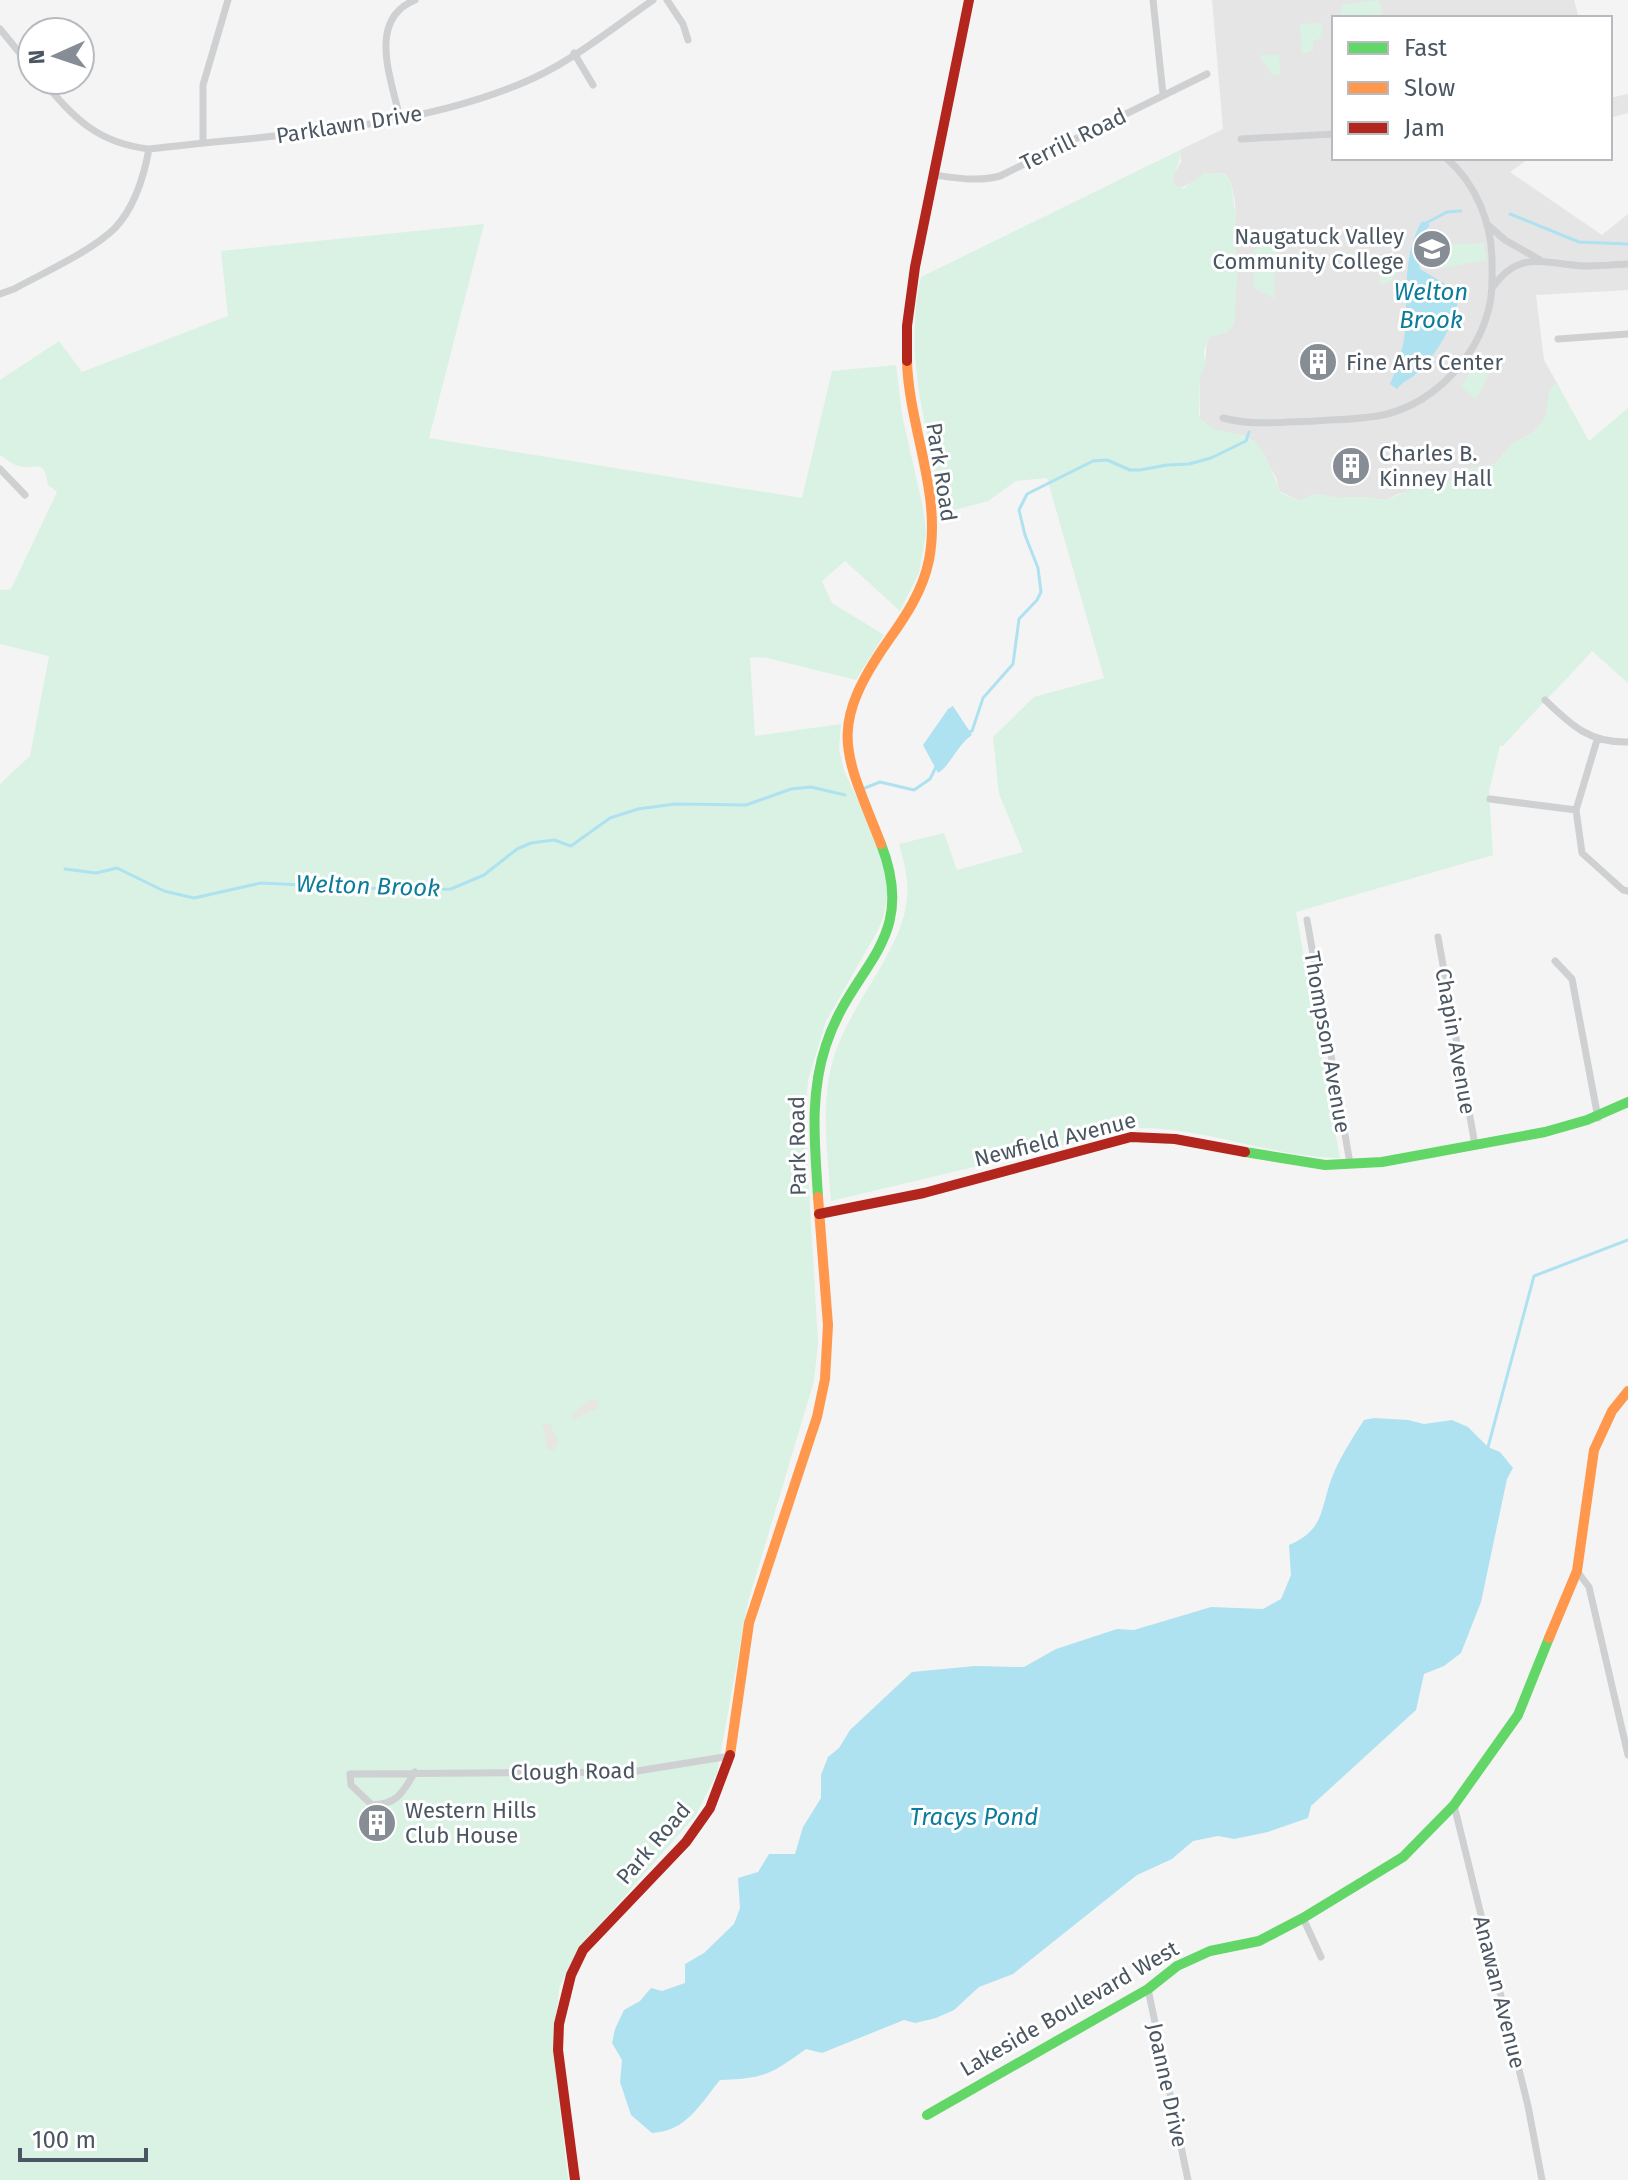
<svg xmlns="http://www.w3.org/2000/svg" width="1628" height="2180" font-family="'Fira Sans',sans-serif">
<rect width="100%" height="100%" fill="#f4f4f4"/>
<!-- education -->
<path fill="#e6e5e6" d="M1212,0h362l5,18h-245v140h196l-20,14 92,63 26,-21v76l-92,5 8,65 13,23 -7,6 -3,24 -4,8 -11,12 -21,12 -16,19 -23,4 -20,13 -54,13 -12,6 -23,-3 -26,1 -22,-4 -16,7 -20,-10 -3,-14 -22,-36 -10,-5 -30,-6 -14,-11v-44l5,-11 2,-23 3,-4 22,-10 2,-5 3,-56 -4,-35 3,-11 -1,-18 -4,-20 -7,-9h-20l-8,8 -16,7 -7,-3v-9l8,-14 -1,-12 43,-21z
M1628,94v19l-18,5v-20z"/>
<!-- green -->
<path fill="#d9f2e3" d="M1377,0l4,5v13h-39l-1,-13z
M1323,23l-2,15 -8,3v10l-11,3 -2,-30z
M1279,54l1,21h-7l-14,-19z
M1180,150c2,14 -9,23 -6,36l10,2 20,-15h19l8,9 5,38 -3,12 4,34 -2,53 -3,8 -6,6 -16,4 -6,13 1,14 -5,12 -1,40c13,22 39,11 56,26 14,13 18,36 26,51l18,8 16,-7 22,4 26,-1 23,3 25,-10 41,-9 20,-13 23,-4 16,-19 21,-12 11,-12 4,-8 3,-24 7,-6 32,58 39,-33v275l-36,-32c-29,33 -60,62 -89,95h-3l-11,45 4,64 -197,57 44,246c-69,-1 -135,-31 -203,-30l-306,73c-3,-47 -11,-96 2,-141 15,-55 70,-109 74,-162 2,-18 -3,-36 -8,-54l45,-11 13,37 66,-18 -24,-58 -6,-57 41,-40 70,-19 -57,-200 -31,3 -28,20 -44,12c-15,-79 -42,-155 -23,-236z
M484,224l-55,214 373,60 30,-127 64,-6 6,50 21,93 3,25 -7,40 -19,38 -55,-50 -23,20 10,22 52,32 -28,45 -89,-22 -17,-1 5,79 86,-12 -2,24 5,23 38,79 6,43 -5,25 -6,14 -51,89 -18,59 -3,40 13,223 -4,38 -66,221 -31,171 -21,42 -109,124 -16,24 -12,25 -6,59 15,133h-568v-1396l30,-28 19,-100 -49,-12v-54l11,-1 46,-97 -9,-7c-4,-29 -13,-14 -30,-19 -6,-2 -13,-8 -18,-11v-75l59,-39 23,31 146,-56 -7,-65z
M1484,243l2,17 -44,8 -11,-5 -1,-11 9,-7z
M1275,246l2,27 -3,1 1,25 -21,-11 -1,-36 6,-5z
M1397,262l1,7 -8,13 -10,3 -1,-19 4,-3z
M1488,355l3,3 -2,4 7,6 -9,8 -6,16 -7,7 -13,-13 13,-20z"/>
<!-- sand -->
<path fill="#e7e6e1" d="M589,1400h10l-1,8 -26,12v-5z
M542,1424h8l8,18 -5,9 -7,-3v-12z"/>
<!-- water -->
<path fill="#aee2f0" d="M1422,221l8,4c-15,15 -13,25 -10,44l32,19 6,13c-4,24 -23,56 -41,72 -7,7 -13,7 -20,16l-7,-5c7,-16 14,-36 15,-54 3,-38 -3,-75 17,-109z
M953,706l19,29c-15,10 -21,30 -34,38l-15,-28 25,-36z
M1374,1418l34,2 16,4 28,-4 16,7 20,20 12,5 13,16 -6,11 -26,123 -20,51 -17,13 -20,8 -8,36 -105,96 -3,12 -40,14 -34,7 -16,-3 -25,5 -21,18 -35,16 -124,99 -34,13 -25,23 -18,8 -21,5 -11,-3 -82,33 -16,-4c-35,25 -42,30 -86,31 -20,24 -33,51 -68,53l-21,-18 -11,-33 2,-22 -10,-17 3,-14 9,-19 16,-9 11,-13 11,3 23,-8v-19l19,-11 30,-29 6,-16 -2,-30 20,-6 11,-18h26l8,-27 18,-29v-23l7,-18 11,-9 11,-18 62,-58 63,-6 49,1 32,-18 61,-20 17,1 77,-23 52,2 18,-10 10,-24 -2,-30c35,-15 31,-34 42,-65 6,-18 22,-43 33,-60z"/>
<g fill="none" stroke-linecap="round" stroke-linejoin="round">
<!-- stream -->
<path stroke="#aee2f0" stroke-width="3" d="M1510,214l69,28 49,2
M1426,223l21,-11 14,-1
M969,732l3,-1 11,-33 30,-34 6,-45 18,-19 4,-8 -3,-24 -13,-33 -6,-25 8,-16 66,-33 14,-1 23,10h10l27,-5 22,-1 22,-6 35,-17 3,-9
M865,788l15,-6 34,8 16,-11 6,-12
M65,869l31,4 21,-5 47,23 30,7 67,-15 146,7 44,-1 33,-14 33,-26 14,-6 23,-3 17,6 39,-28 28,-9 37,-5 71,1 45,-16 20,-2 34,8
M1488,1447l46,-171 94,-36"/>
<!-- street -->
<path stroke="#ced0d2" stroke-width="7" d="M667,0l16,24 5,16
M1153,0l10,94
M0,29l32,39
M574,53l19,32
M42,80c32,38 55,63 107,69 124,-15 254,-17 371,-65 48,-19 91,-55 133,-84
M400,119c-8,-39 -34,-99 15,-119
M1241,139l93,-5
M203,142v-57l25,-85
M934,175c23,3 43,7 66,1l207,-102
M1489,226l16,14 35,20
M1493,287c26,-38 52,-23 91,-21 14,0 29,-1 44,-2
M0,294l14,-5c29,-16 78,-38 101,-61 20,-21 29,-52 34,-79
M1558,339l70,-5
M1223,418c30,8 60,4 91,3 24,-2 49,-1 73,-7 50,-13 93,-60 103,-111 3,-14 2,-28 2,-42 0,-38 -17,-79 -46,-103
M0,469l25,26
M1545,700c26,25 44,43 83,42
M1597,740l-21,70 6,43 41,37 5,1
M1490,799l86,11
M1307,920l43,243
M1438,937l37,208
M1555,961l17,18 26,139
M1577,1571l12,16 39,168
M415,1772c-13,21 -17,32 -43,33l-21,-20 -1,-11 281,-2 99,-16
M1454,1805l74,301 14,74
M1303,1918l18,39
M1148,1989l40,191"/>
<!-- fast -->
<path stroke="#63d668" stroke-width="10" d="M1245,1152l80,13 57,-3 163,-30 42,-12 41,-18
M818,1197c-3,-52 -9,-101 8,-152 26,-81 93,-103 55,-201
M927,2115l221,-126 29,-23 33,-15 49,-10 44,-23 100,-61 51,-52 64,-90 31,-77"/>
<!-- slow -->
<path stroke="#ff974d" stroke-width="10" d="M881,844c-36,-92 -55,-114 7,-203 18,-25 35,-51 41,-81 13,-67 -20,-132 -22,-199
M1549,1638l28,-67 17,-121 18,-39 16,-20
M730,1755l19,-132 68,-206 8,-38 3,-54 -10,-128"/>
<!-- jam -->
<path stroke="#b3261e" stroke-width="10" d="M907,361v-35l8,-59 54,-267
M819,1214l105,-21 207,-56 44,2 70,13
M575,2180l-17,-130 1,-26 12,-49 12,-25 103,-108 24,-34 20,-53"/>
</g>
<!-- icons -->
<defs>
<symbol id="university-disc" viewBox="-11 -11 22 22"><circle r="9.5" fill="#868d94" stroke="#fff"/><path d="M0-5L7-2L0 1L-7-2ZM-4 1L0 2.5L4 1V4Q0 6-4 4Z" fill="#fff"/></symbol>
<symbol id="building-disc" viewBox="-11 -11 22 22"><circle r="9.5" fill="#868d94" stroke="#fff"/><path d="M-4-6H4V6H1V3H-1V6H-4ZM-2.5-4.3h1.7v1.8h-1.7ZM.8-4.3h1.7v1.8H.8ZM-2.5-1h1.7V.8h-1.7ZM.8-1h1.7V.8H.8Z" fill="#fff"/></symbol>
</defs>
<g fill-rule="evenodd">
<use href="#university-disc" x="1410" y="227" width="44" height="44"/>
<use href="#building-disc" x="1296" y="340" width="44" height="44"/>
<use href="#building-disc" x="1329" y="444" width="44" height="44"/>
<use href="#building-disc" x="355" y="1801" width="44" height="44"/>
</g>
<g text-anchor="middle" stroke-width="6" stroke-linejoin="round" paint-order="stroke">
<!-- street labels -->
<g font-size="22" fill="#4a5661" stroke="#fff">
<text transform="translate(349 124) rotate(-9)" y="8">Parklawn Drive</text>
<text transform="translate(1073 139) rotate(-26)" y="8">Terrill Road</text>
<text transform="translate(942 472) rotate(81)" y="8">Park Road</text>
<text transform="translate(1456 1041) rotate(80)" y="8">Chapin Avenue</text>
<text transform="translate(1328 1042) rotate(80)" y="8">Thompson Avenue</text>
<text transform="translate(1055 1139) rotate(-14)" y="8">Newfield Avenue</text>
<text transform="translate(797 1146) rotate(-91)" y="8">Park Road</text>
<text transform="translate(573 1771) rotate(-1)" y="8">Clough Road</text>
<text transform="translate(653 1843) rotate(-49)" y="8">Park Road</text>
<text transform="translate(1500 1992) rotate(76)" y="8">Anawan Avenue</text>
<text transform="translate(1069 2008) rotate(-30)" y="8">Lakeside Boulevard West</text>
<text transform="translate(1168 2085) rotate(78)" y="8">Joanne Drive</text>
</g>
<!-- poi labels -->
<g font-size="22" fill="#4a5661" stroke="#fff" text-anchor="start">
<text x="1404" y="244" text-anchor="end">Naugatuck Valley<tspan x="1404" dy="25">Community College</tspan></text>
<text x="1346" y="370">Fine Arts Center</text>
<text x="1379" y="461">Charles B.<tspan x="1379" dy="25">Kinney Hall</tspan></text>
<text x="405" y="1818">Western Hills<tspan x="405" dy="25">Club House</tspan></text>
</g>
<!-- water labels -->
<g font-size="24" font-style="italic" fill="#0c7c9b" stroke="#fff">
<text x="1431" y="300">Welton<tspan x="1431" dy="28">Brook</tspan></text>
<text transform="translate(368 886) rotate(2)" y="8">Welton Brook</text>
<text x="974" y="1825">Tracys Pond</text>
</g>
</g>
<!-- legend -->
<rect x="1332" y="16" width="280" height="144" fill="#ffffff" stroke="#b7bbc0" stroke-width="2"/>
<rect x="1348" y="42" width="40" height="12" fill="#63d668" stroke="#b7bbc0" stroke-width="2"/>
<text x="1404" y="56" font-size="24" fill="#4a5661">Fast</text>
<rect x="1348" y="82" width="40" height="12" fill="#ff974d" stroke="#b7bbc0" stroke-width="2"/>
<text x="1404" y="96" font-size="24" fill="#4a5661">Slow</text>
<rect x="1348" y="122" width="40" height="12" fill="#b3261e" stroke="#b7bbc0" stroke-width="2"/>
<text x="1404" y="136" font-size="24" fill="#4a5661">Jam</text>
<!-- north arrow -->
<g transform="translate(56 56) rotate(267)"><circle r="38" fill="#ffffff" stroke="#b7bbc0" stroke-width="2"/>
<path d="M0-6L14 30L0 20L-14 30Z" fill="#868d94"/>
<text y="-12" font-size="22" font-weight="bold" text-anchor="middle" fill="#4a5661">N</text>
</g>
<!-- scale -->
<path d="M20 2148v12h126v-12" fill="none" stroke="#4a5661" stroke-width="4"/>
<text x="32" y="2148" font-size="24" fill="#4a5661" stroke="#ffffff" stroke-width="6" paint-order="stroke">100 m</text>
</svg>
